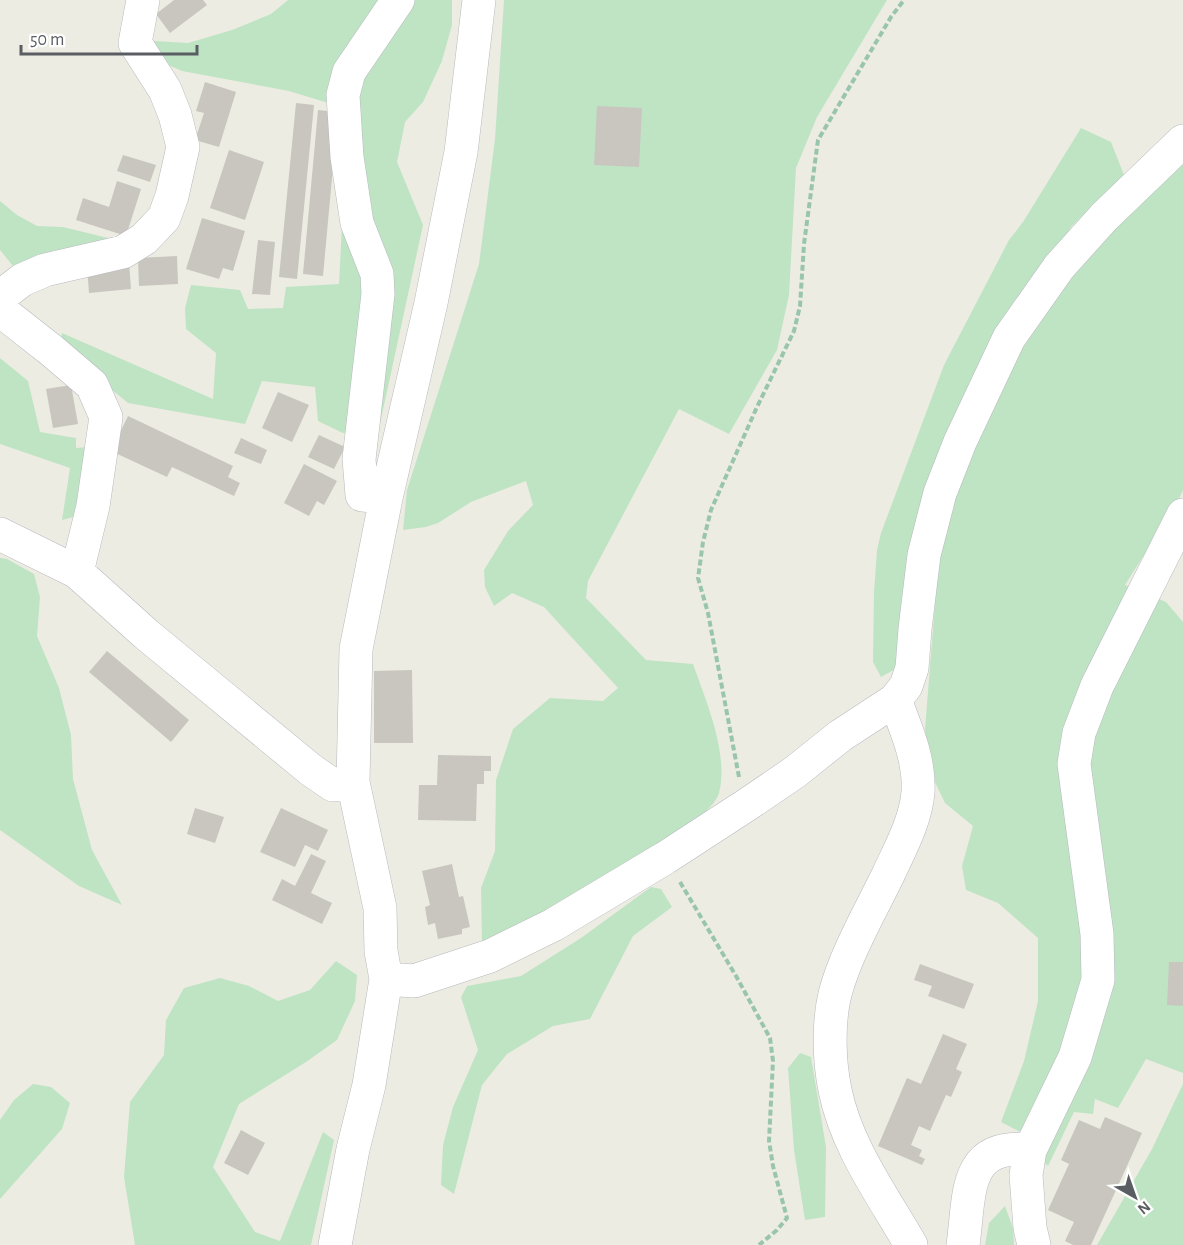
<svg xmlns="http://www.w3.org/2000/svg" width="1183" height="1245" font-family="'Alegreya Sans',sans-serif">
<rect width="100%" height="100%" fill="#edece2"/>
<!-- green -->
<path fill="#bee4c4" d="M288,0h164v25l-10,36 -19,41 -18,20 -8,40 26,63 -45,208h-35l-25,-12 -3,-34 -53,-6 -17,43 -117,-21 -68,-56 2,-14 151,66 3,-46 -30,-24 -1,-21 6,-23 49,5 8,19 35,-1 3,-21 53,-3 9,-175 -59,-18 -107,-20 -23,-10 -5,-20 34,2 44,-13 39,-16z
M504,0h383l-70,117 -21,51 -7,127 -12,55 -48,84 -50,-25 -91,172 -2,17 60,62 47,4c13,37 36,89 26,129 -10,38 -195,130 -237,152l-1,-57 14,-37 1,-71 17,-51 37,-31 53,3 15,-13 -74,-81 -32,-14 -18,13 -9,-19 -1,-17 24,-39 25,-26 -7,-24 -55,21 -33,21 -12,4 -23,3 4,-40 72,-226 16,-125z
M1081,128l30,14 13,33 -52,51 -35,51 -48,85 -90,305 -18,10 -8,-15 1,-70 3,-42 4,-17 63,-168 65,-125 14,-18z
M1183,159v331l-6,13 -52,82 41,17 17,20v451l-37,-14 -28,49 -23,-9 -2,15 -19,-2 -26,54 -10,-8 6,-14 -43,-22 23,-61 14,-60v-63l-40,-35 -32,-13 -4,-24 11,-40 -28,-23 -15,-31 -5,-43 15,-188 50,-145 32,-52 68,-94z
M0,201l17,14 20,11 26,1 49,12 -9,9 -49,2 -37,21 -17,-21z
M0,358l28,23 12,51 36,6v10l13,-1 -8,68 -19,5 8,-52 -70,-24z
M0,558l7,1 27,15 6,23 -3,39 22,52 12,47 2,44 19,71 30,55 -43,-19 -79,-56z
M651,887l10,2 11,18 -39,29 -43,83 -37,7 -46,28 -25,31 -28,109 -13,-9 2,-40 10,-38 25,-57 -17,-53 6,-11 54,-10 60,-38z
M336,961l21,14 -2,26 -18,39 -31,22 -67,42 -26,63 42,65 25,9 43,-109 11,8 -23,105h-176l-11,-68 6,-75 34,-47 2,-35 18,-32 36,-10 29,8 29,15 32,-11z
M800,1053l11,4 15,90 -1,70 -20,3 -11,-70 -6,-82z
M33,1084l18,3 19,16 -8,26 -62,70v-79l14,-20z
M1183,1084v161h-86l55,-96z
M1005,1206l8,22 1,17h-29l4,-22z"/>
<!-- building -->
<path fill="#c8c6bf" d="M174,0h29l4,5 -37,28 -14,-19z
M205,82l31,10 -17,55 -24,-7 9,-27 -8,-2z
M296,103l18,2 -17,174 -18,-2z
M597,106l45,2 -3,59 -45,-2z
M318,110l20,2 -15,164 -20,-2z
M229,150l35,12 -19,58 -35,-12z
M123,155l33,10 -6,17 -33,-11z
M117,181l24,8 -15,47 -50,-16 7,-22 26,9z
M202,218l43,13 -12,40 -10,-3 -4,11 -33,-10z
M258,240l17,2 -5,53 -18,-1z
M177,256l1,28 -39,2 -1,-28z
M129,262l2,27 -42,4 -2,-27z
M71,385l7,39 -25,4 -7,-39z
M278,392l31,13 -17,37 -30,-14z
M128,416l105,50 -5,11 12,6 -6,13 -62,-29 -5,10 -56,-26z
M319,435l26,12 -11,22 -26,-12z
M241,438l26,12 -6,14 -27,-11z
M304,464l33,17 -13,24 -7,-4 -8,15 -25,-13z
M107,651l82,69 -18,22 -82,-70z
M412,670l1,73h-39v-72z
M438,755l53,1v15h-7v13h-7l-1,37 -58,-1 1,-35h18z
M195,808l29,9 -9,26 -28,-9z
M281,808l47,22 -10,21 -13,-6 -10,22 -35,-15z
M311,854l15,7 -15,32 21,10 -10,21 -50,-24 10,-21 13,7z
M452,864l7,33 4,-1 7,31 -8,2v5l-24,5 -3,-16 -7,2 -3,-18 5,-2 -8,-34z
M1169,962h14v44l-16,-1z
M920,964l54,20 -10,25 -36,-13 4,-10 -18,-6z
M943,1034l24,10 -11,25 6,3 -11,25 -5,-2 -16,36 -11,-5 -8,19 11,5 -3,6 6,3 -3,6 -44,-19 29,-68 14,6z
M1105,1117l37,16 -51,112h-18l-8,-4 9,-19 -26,-12 21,-46 -8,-4 18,-40 21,9z
M241,1130l24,13 -17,32 -24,-12z"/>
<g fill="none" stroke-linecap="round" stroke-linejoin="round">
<defs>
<path id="minor" d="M0,297l22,-17 23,-10 78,-18 21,-13 20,-21 8,-22 11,-49 -8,-32 -10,-25 -30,-47 8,-43
M0,310l51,40 41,35 14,32 -13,89 -16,66
M386,498l-24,-3 -3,-36 19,-165 -1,-20 -20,-51 -10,-66 -4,-62 6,-23 49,-72
M0,534l77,38 69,62 165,136 22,15 20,-3
M895,700c11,29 25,60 23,92 -2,28 -18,57 -29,81 -18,37 -44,82 -54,121 -7,29 -6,67 0,96 11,56 48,106 76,155
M386,979l28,2 76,-25 63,-31 112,-67 83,-54 47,-32 45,-36 55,-36 11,-14 6,-18 3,-39 9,-74 16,-62 20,-51 49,-104 50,-71 45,-50 79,-76
M335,1245l18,-96 16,-64 17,-106 -5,-28 -1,-43 -27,-126 3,-133 30,-151 45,-195 30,-151 18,-152
M963,1245c7,-50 0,-103 67,-95
M1034,1245l-4,-17 -4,-53 4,-25 45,-93 23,-77 -1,-46 -23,-170 5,-31 18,-47 86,-171"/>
</defs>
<!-- minor casing -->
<use href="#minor" stroke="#b7b9be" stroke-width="34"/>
<!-- path -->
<path stroke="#98c5ac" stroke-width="4" stroke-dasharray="6 3" stroke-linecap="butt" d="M739,777l-31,-164 -10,-35 5,-36 8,-32 46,-103 37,-76 6,-25 4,-62 14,-104 73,-123 13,-17
M680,882l56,94 34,62 3,23 -4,80 4,25 14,52 -10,12 -18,15"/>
<!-- minor -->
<use href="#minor" stroke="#fff" stroke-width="33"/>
</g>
<!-- north arrow -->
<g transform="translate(1135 1197) rotate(140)" stroke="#ffffff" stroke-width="4.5" paint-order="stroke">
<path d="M0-4.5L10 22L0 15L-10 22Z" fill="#5a5d62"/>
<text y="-9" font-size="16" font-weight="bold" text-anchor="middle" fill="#5a5d62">N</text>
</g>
<!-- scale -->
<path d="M21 45v9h176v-9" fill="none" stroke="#5a5d62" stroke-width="3"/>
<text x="30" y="45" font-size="18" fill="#5a5d62" stroke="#ffffff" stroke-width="4.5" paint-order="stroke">50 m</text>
</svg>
